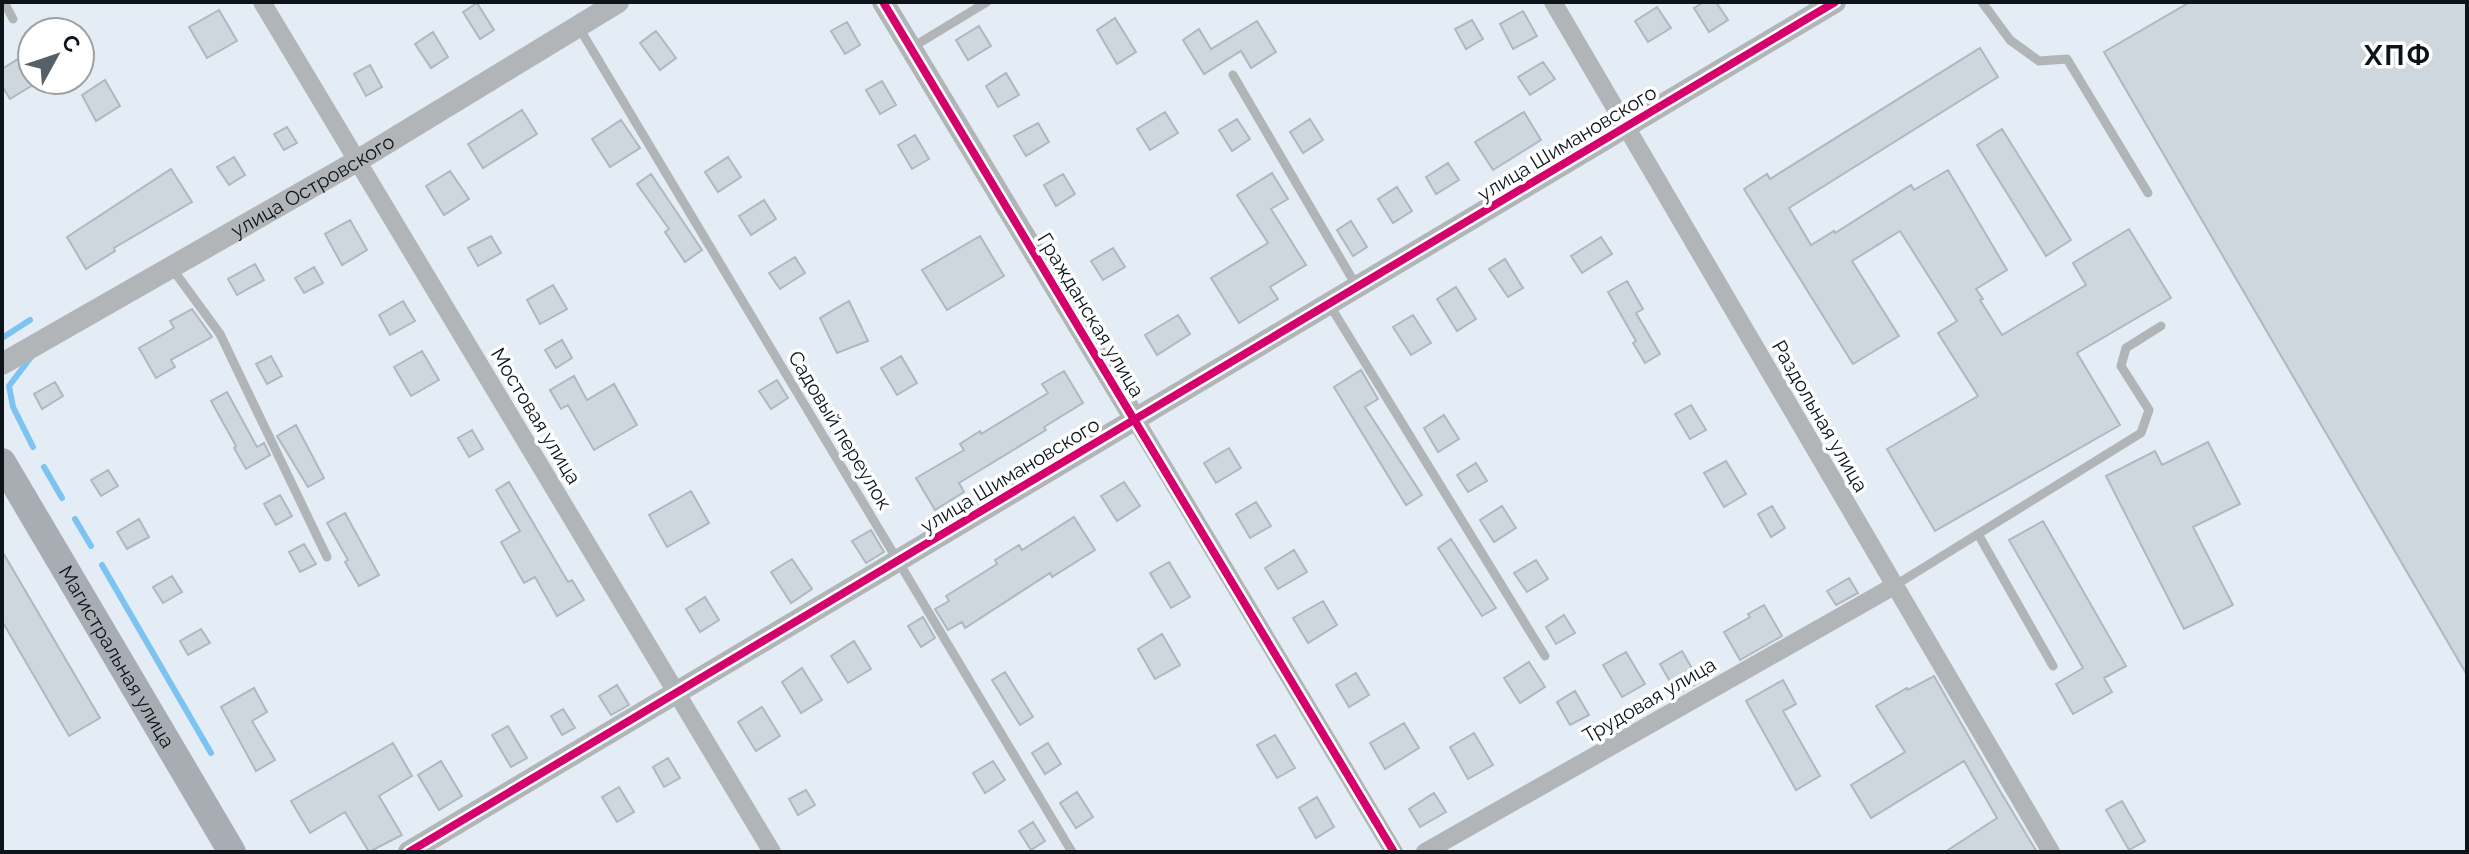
<svg xmlns="http://www.w3.org/2000/svg" width="2469" height="854" font-family="Raleway,sans-serif">
<rect width="100%" height="100%" fill="#e4edf5"/>
<g fill="none" stroke-linecap="round" stroke-linejoin="round">
<!-- stream -->
<path stroke="#7dc3f2" stroke-width="6" d="M2,338l28,-18
M31,357l-22,29 4,21 20,40
M44,467l18,31
M75,519l16,27
M102,565l109,188"/>
</g>
<!-- building -->
<path fill="#ced6de" stroke="#afb8bf" stroke-width="2" d="M1704,2h12l12,18 -19,12 -15,-24z
M2190,2h277v673l-363,-623z
M477,3l17,27 -14,9 -17,-27z
M1657,7l14,21 -23,14 -13,-21z
M219,10l18,31 -30,17 -18,-31z
M1523,11l14,25 -24,13 -13,-25z
M1115,18l21,34 -19,12 -20,-34z
M1472,20l11,19 -17,10 -11,-20z
M1257,21l19,31 -25,16 -10,-17 -37,23 -21,-34 16,-11 12,20z
M847,22l13,23 -15,9 -14,-23z
M979,26l12,20 -23,14 -12,-20z
M656,31l20,27 -16,12 -20,-27z
M433,32l15,25 -17,11 -16,-24z
M1980,48l18,29 -209,131 22,37 23,-14 1,2 76,-48 3,5 34,-20 59,100 -31,19 7,10 -3,1 22,35 84,-50 -13,-22 56,-34 42,69 -94,55 43,72 -185,106 -48,-82 91,-53 -40,-63 19,-12 -57,-90 -48,30 47,75 -46,28 -109,-175 23,-15 3,5z
M18,59l15,26 -23,14 -8,-13v-17z
M1543,62l12,17 -25,16 -12,-18z
M370,65l12,22 -16,9 -12,-22z
M1006,73l13,22 -21,12 -12,-21z
M105,80l15,26 -24,15 -14,-26z
M882,81l14,24 -16,9 -14,-24z
M522,110l15,24 -54,34 -15,-24z
M1165,112l13,21 -28,17 -13,-21z
M1524,112l17,28 -48,30 -18,-28z
M1237,119l13,20 -18,12 -13,-21z
M1310,119l13,21 -20,13 -13,-21z
M621,120l19,28 -30,19 -18,-28z
M1038,123l11,19 -23,14 -12,-20z
M287,127l10,16 -13,7 -10,-16z
M2002,129l69,111 -25,16 -69,-111z
M915,135l14,24 -17,10 -14,-24z
M234,157l11,18 -16,10 -12,-18z
M728,157l13,20 -23,15 -13,-20z
M1448,163l11,17 -23,14 -10,-17z
M171,169l21,33 -78,46 1,3 -29,18 -19,-32z
M450,171l19,28 -25,16 -18,-29z
M1272,173l16,26 -17,10 35,56 -36,22 8,12 -39,24 -28,-45 57,-35 -31,-48z
M651,174l51,76 -17,12 -20,-30 4,-3 -32,-45z
M1063,174l12,20 -19,12 -12,-21z
M1397,187l15,24 -19,12 -15,-24z
M764,200l12,19 -25,16 -12,-19z
M350,220l17,30 -25,15 -17,-31z
M1351,221l16,26 -14,9 -16,-26z
M491,236l10,17 -23,13 -10,-18z
M980,236l24,40 -57,34 -25,-40z
M1601,237l11,17 -30,19 -11,-17z
M1113,248l12,19 -22,13 -12,-19z
M795,257l10,16 -25,16 -11,-16z
M1505,259l18,29 -15,9 -19,-28z
M255,264l9,16 -27,15 -9,-16z
M314,267l9,16 -19,10 -9,-15z
M1627,281l16,28 -7,4 24,41 -15,9 -12,-20 3,-2 -28,-49z
M553,285l14,24 -27,15 -13,-24z
M1456,287l20,32 -19,12 -20,-32z
M403,301l12,20 -25,14 -11,-20z
M849,301l19,40 -31,12 -17,-35z
M192,309l20,28 -41,23 4,7 -19,11 -17,-30 35,-20 -4,-7z
M1178,315l12,19 -33,21 -12,-20z
M1413,315l18,28 -20,12 -18,-28z
M562,340l10,18 -16,10 -11,-18z
M422,351l17,29 -28,16 -17,-29z
M271,356l11,20 -15,8 -11,-20z
M901,356l16,27 -20,12 -16,-27z
M1361,370l17,29 -13,8 57,88 -16,10 -72,-118z
M1064,371l19,32 -39,24 2,3 -87,53 5,9 -29,18 -19,-32 48,-28 -4,-6 20,-13 1,3 67,-41 -6,-9z
M574,376l13,24 27,-16 23,41 -43,25 -26,-45 -7,4 -11,-19z
M777,380l11,18 -17,11 -12,-18z
M55,382l8,14 -21,13 -8,-15z
M227,392l30,55 7,-4 6,12 -24,14 -12,-21 2,-2 -25,-45z
M1691,405l15,25 -16,9 -15,-25z
M1444,415l15,24 -21,13 -14,-24z
M296,425l28,53 -16,9 -31,-51z
M472,430l11,19 -14,8 -11,-19z
M2208,442l32,62 -47,23 40,78 -49,24 -78,-153 49,-25 7,14z
M1229,448l12,20 -25,15 -12,-20z
M1726,461l20,33 -22,13 -20,-34z
M1476,463l11,18 -19,11 -11,-17z
M108,470l10,16 -17,10 -10,-16z
M509,482l59,100 4,-2 12,20 -27,16 -22,-39 -11,6 -23,-41 19,-11 -24,-41z
M1124,482l16,24 -23,15 -16,-25z
M691,491l18,32 -42,24 -18,-32z
M280,495l12,21 -16,9 -12,-21z
M1256,502l15,24 -21,12 -14,-24z
M1502,506l14,22 -22,14 -14,-22z
M1772,506l13,22 -14,9 -13,-23z
M345,513l34,62 -20,11 -14,-24 3,-2 -21,-37z
M1074,517l21,33 -43,27 -2,-4 -85,55 -3,-6 -14,8 -13,-21 14,-8 -3,-5 51,-32 -2,-4 24,-15 3,5z
M139,519l10,18 -22,12 -10,-17z
M2043,521l83,145 -22,12 8,14 -39,22 -17,-30 27,-16 -74,-128z
M871,530l13,22 -18,11 -14,-22z
M1451,539l45,69 -14,8 -44,-68z
M304,544l12,20 -16,8 -11,-20z
M1294,550l13,22 -29,17 -13,-21z
M2,551l98,167 -31,18 -67,-115z
M792,559l20,30 -21,14 -20,-31z
M1536,560l12,19 -21,13 -13,-19z
M1169,562l21,35 -19,11 -21,-35z
M172,576l10,16 -19,11 -10,-16z
M1849,578l9,15 -22,12 -9,-14z
M705,597l14,23 -19,12 -14,-23z
M1323,601l14,24 -29,18 -15,-25z
M1764,605l18,31 -42,24 -16,-28 26,-15 -2,-3z
M1564,615l11,18 -19,11 -10,-17z
M923,617l12,21 -14,9 -13,-21z
M201,629l9,14 -22,12 -8,-14z
M1162,634l18,31 -25,14 -17,-30z
M854,641l17,28 -23,14 -17,-27z
M1682,651l18,31 -23,12 -17,-30z
M1626,652l19,32 -23,13 -19,-32z
M1529,662l16,25 -25,16 -16,-25z
M802,668l20,32 -21,13 -19,-31z
M1005,672l28,45 -13,8 -28,-45z
M1356,673l13,22 -20,12 -13,-22z
M1934,676l66,115 37,61h-92l52,-34 -33,-57 -93,57 -20,-33 54,-33 -29,-46 31,-18 1,2z
M1783,680l13,24 -13,7 37,65 -24,14 -50,-89z
M617,685l12,20 -18,10 -12,-19z
M254,688l13,24 -15,9 23,39 -19,11 -35,-64z
M1575,691l14,24 -19,10 -13,-23z
M762,707l18,29 -24,15 -18,-29z
M563,709l12,19 -13,7 -11,-19z
M1404,723l15,25 -34,21 -15,-26z
M508,726l19,32 -16,9 -19,-32z
M1474,733l19,32 -25,14 -18,-32z
M1275,735l20,33 -18,10 -20,-33z
M393,743l19,33 -33,20 23,39 -33,17 -24,-40 -35,21 -19,-32z
M1048,743l13,21 -16,10 -13,-21z
M668,758l12,20 -16,9 -11,-20z
M441,761l21,35 -23,14 -21,-35z
M993,761l12,19 -20,13 -12,-20z
M619,787l15,25 -17,10 -15,-25z
M806,790l9,15 -17,10 -9,-16z
M1077,792l16,25 -17,11 -16,-25z
M1434,793l12,19 -26,15 -11,-18z
M1317,797l17,30 -18,11 -17,-30z
M2122,801l23,40 -16,9 -23,-40z
M1033,822l12,19 -14,9 -12,-19z"/>
<g fill="none" stroke-linecap="round" stroke-linejoin="round">
<!-- service -->
<path stroke="#b1b5b8" stroke-width="9" d="M4,2l9,17
M1982,2l28,38 29,21 28,-2 81,134
M578,26l494,826
M911,48l76,-46
M1233,75l124,212
M171,267l49,67 107,223
M1329,304l216,352
M1978,534l75,132
M1894,586l247,-153 8,-23 -28,-44 5,-18 35,-22"/>
<!-- minor -->
<path stroke="#b1b5b8" stroke-width="18" d="M262,2l510,850
M1553,2l498,850
M1135,419l259,433
M1425,852l469,-266"/>
<!-- tertiary -->
<g stroke="#b1b5b8" stroke-width="22">
<path d="M883,2l252,417"/>
<path id="s1" d="M2,364l355,-203 261,-159"/>
<path d="M409,852l1426,-850"/>
</g>
<!-- primary -->
<path stroke="#a8adb3" stroke-width="28" id="s2" d="M2,462l230,390"/>
<defs>
<path id="cycleway" d="M883,2l511,850
M409,852l1426,-850"/>
</defs>
<!-- cycleway casing -->
<use href="#cycleway" stroke="#fff" stroke-width="13"/>
<!-- cycleway -->
<use href="#cycleway" stroke="#d6006c" stroke-width="8"/>
</g>
<g text-anchor="middle" stroke-width="7" stroke-linejoin="round" paint-order="stroke">
<!-- street labels -->
<g font-size="20" fill="#0c141a" stroke="#fff">
<text transform="translate(1567 143) rotate(-31)" y="7">улица Шимановского</text>
<text dy="7" stroke="none"><textPath href="#s1" startOffset="358">улица Островского</textPath></text>
<text transform="translate(1091 315) rotate(59)" y="7">Гражданская улица</text>
<text transform="translate(536 416) rotate(59)" y="7">Мостовая улица</text>
<text transform="translate(1820 416) rotate(60)" y="7">Раздольная улица</text>
<text transform="translate(840 430) rotate(59)" y="7">Садовый переулок</text>
<text transform="translate(1010 475) rotate(-31)" y="7">улица Шимановского</text>
<text dy="7" stroke="none"><textPath href="#s2" startOffset="226">Магистральная улица</textPath></text>
<text transform="translate(1649 700) rotate(-30)" y="7">Трудовая улица</text>
</g>
<!-- district labels -->
<g font-size="28" font-weight="bold" letter-spacing="2" fill="#0c141a" stroke="#fff">
<text x="2398" y="65">ХПФ</text>
</g>
</g>
<!-- border -->
<rect width="2469" height="854" fill="none" stroke="#0c141a" stroke-width="8"/>
<!-- north arrow -->
<g transform="translate(56 56) rotate(50)"><circle r="38" fill="#ffffff" stroke="#9ea1a3" stroke-width="2"/>
<path d="M0-6L14 30L0 20L-14 30Z" fill="#586067"/>
<text y="-12" font-size="22" font-weight="bold" text-anchor="middle" fill="#0c141a">С</text>
</g>
</svg>
